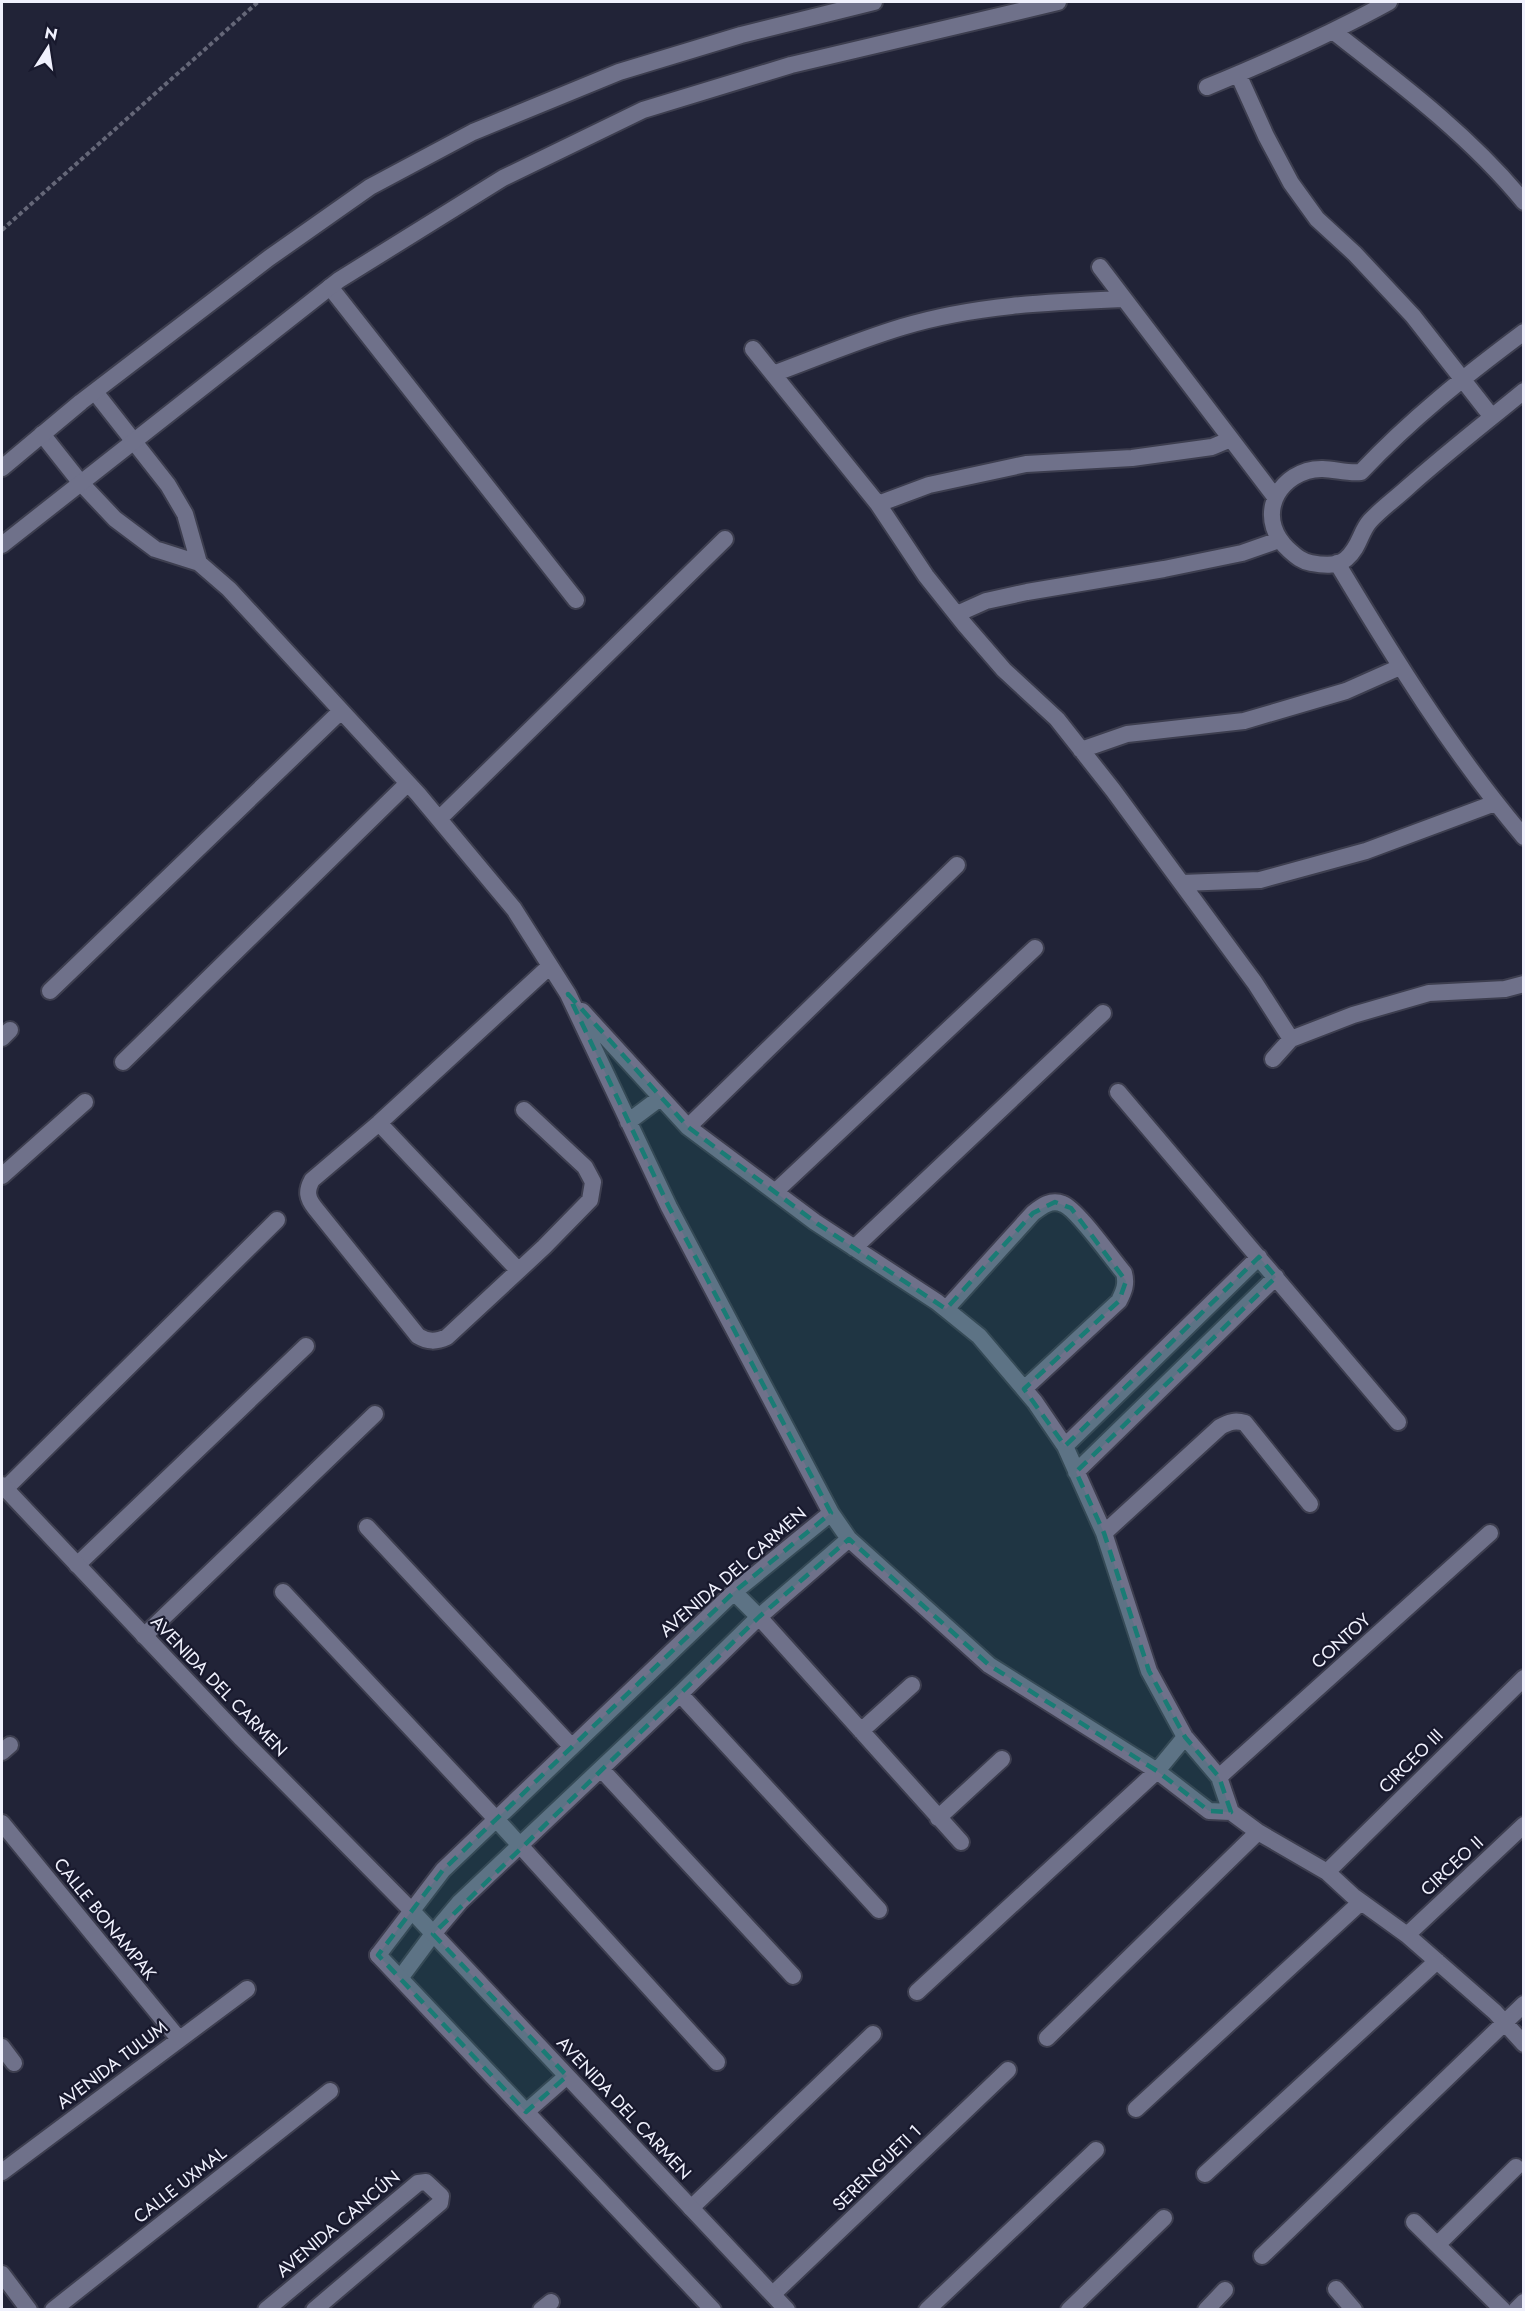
<svg xmlns="http://www.w3.org/2000/svg" width="1525" height="2311" font-family="Jost,sans-serif">
<rect width="100%" height="100%" fill="#212337"/>
<g fill="none" stroke-linecap="round" stroke-linejoin="round">
<defs>
<path id="minor" d="M1334,32c67,52 136,104 190,170
M1238,74l28,62 25,47 26,36 38,35 58,62 79,101
M1207,87c63,-26 122,-52 182,-85
M1100,267l175,230
M330,287l246,313
M1524,332c-59,44 -113,87 -163,140 -19,2 -35,-7 -54,-1 -37,12 -47,52 -19,78 8,7 13,12 23,14 11,2 26,4 35,-4 14,-12 14,-27 24,-38 11,-12 25,-22 37,-33 38,-34 78,-65 117,-97
M753,349l125,155 48,72 39,49 39,45 53,49 56,71 142,193 36,56
M773,374c43,-16 86,-34 129,-47 72,-22 148,-25 222,-28
M95,392l73,93 17,29 14,49
M42,434l38,48 35,37 40,30 44,14 30,26 189,205 96,115 54,85 101,213 162,306 18,26 140,126 168,106 52,40 22,1
M878,504l51,-19 97,-21 106,-6 80,-11 19,-8
M1337,563c57,95 115,189 187,274
M957,614l29,-13 41,-9 137,-23 78,-16 37,-13
M1081,750l46,-16 117,-13 102,-30 54,-24
M439,819l286,-280
M1182,883l78,-3 106,-29 129,-48
M50,991l291,-280
M582,1011l106,116 127,95 122,80 42,34 56,66 30,44 39,87 45,138 36,66 34,40 12,35 27,20 69,40 26,24 54,39 88,77 29,32
M2,1038l8,-8
M1273,1059l18,-20 62,-24 76,-22 76,-4 19,-5
M123,1062l285,-279
M1118,1092l280,330
M524,1110l61,57 8,15 -3,18 -46,47 -97,90c-11,5 -19,5 -29,-1l-103,-128c-8,-10 -9,-17 -3,-28l67,-57 171,-157
M628,1122l32,-24
M379,1123l139,147
M688,1127l269,-262
M2,1176l83,-74
M775,1192l260,-244
M854,1248l249,-235
M946,1309l87,-96c9,-7 18,-14 30,-9 14,5 49,55 61,69 3,11 0,18 -5,28l-95,88
M1065,1446l194,-189
M1076,1472l200,-195
M5,1489l272,-269
M367,1527l205,220
M1104,1533l116,-106c9,-5 15,-7 25,-4l65,81
M77,1565l229,-219
M283,1592l213,227 221,243
M734,1592l25,25 202,225
M144,1636l231,-222
M680,1694l199,216
M861,1731l51,-46
M601,1769l192,207
M1219,1777l271,-244
M938,1818l64,-59
M2,1823l177,216
M1327,1872l197,-194
M1407,1935l117,-110
M378,1955l65,-85 291,-278 97,-79
M401,1977l32,-43 27,-32 220,-208 79,-77 90,-78
M917,1992l240,-221 28,-34
M1047,2038l211,-206
M2,2047l12,16
M1136,2109l225,-207
M2,2172l245,-183
M1205,2174l232,-213
M691,2208l182,-174
M1414,2222l89,88
M1437,2245l79,-78
M1262,2256l262,-252
M2,2274l27,36
M1336,2289l18,21
M773,2294l235,-224
M53,2310l277,-219
M541,2310l10,-8
M927,2310l169,-160
M1069,2310l95,-92
M1206,2310l19,-20
M1516,2310l8,-8"/>
<path id="tertiary" d="M2,1752l8,-7
M266,2310l152,-127 8,-1 15,14 -1,7 -126,107"/>
<path id="secondary" d="M2,468l79,-66 188,-144 101,-71 103,-55 146,-60 122,-37 133,-33
M2,545l337,-265 164,-102 140,-68 148,-45 267,-63
M2,1485l240,254 170,172 375,399
M378,1955l335,355
M526,2112l41,-36"/>
</defs>
<!-- minor casing -->
<use href="#minor" stroke="#3d3e4f" stroke-width="20"/>
<!-- tertiary casing -->
<use href="#tertiary" stroke="#3d3e4f" stroke-width="20"/>
<!-- secondary casing -->
<use href="#secondary" stroke="#3d3e4f" stroke-width="20"/>
<!-- path -->
<path stroke="#656778" stroke-width="4" stroke-dasharray="4.5 3" stroke-linecap="butt" d="M2,230l256,-228"/>
<!-- minor -->
<use href="#minor" stroke="#6f718a" stroke-width="16"/>
<!-- tertiary -->
<use href="#tertiary" stroke="#6f718a" stroke-width="16"/>
<!-- secondary -->
<use href="#secondary" stroke="#6f718a" stroke-width="16"/>
</g>
<!-- marked area -->
<path fill="#1a7c75" fill-opacity="0.2" stroke="#1a7c75" stroke-width="4.5" stroke-dasharray="12 8" stroke-linejoin="round" d="M568,994l120,133 127,95 131,87 87,-96 22,-11 16,6 55,73 -7,20 -95,88 41,57 194,-189 17,20 -200,195 28,61 45,138 36,66 34,40 12,35 -22,-1 -52,-40 -168,-106 -140,-126 -90,78 -326,317 134,142 -41,36 -148,-157 65,-85 291,-278 97,-79 -162,-306z"/>
<g text-anchor="middle" stroke-width="4.5" stroke-linejoin="round" paint-order="stroke">
<!-- street labels -->
<g font-size="18" fill="#f0f1fd" stroke="#18192d">
<text transform="translate(733 1572) rotate(-41)" y="6">AVENIDA DEL CARMEN</text>
<text transform="translate(1341 1641) rotate(-42)" y="6">CONTOY</text>
<text transform="translate(219 1686) rotate(46)" y="6">AVENIDA DEL CARMEN</text>
<text transform="translate(1411 1761) rotate(-45)" y="6">CIRCEO III</text>
<text transform="translate(1452 1866) rotate(-43)" y="6">CIRCEO II</text>
<text transform="translate(105 1919) rotate(51)" y="6">CALLE BONAMPAK</text>
<text transform="translate(112 2065) rotate(-37)" y="6">AVENIDA TULUM</text>
<text transform="translate(624 2108) rotate(47)" y="6">AVENIDA DEL CARMEN</text>
<text transform="translate(877 2168) rotate(-44)" y="6">SERENGUETI 1</text>
<text transform="translate(180 2185) rotate(-38)" y="6">CALLE UXMAL</text>
<text transform="translate(338 2224) rotate(-40)" y="6">AVENIDA CANCÚN</text>
</g>
</g>
<!-- border -->
<rect width="1525" height="2311" fill="none" stroke="#f0f1fd" stroke-width="6"/>
<!-- north arrow -->
<g transform="translate(48 48) rotate(12)" stroke="#18192d" stroke-width="4.5" paint-order="stroke">
<path d="M0-4.5L10 22L0 15L-10 22Z" fill="#f0f1fd"/>
<text y="-9" font-size="16" font-weight="bold" text-anchor="middle" fill="#f0f1fd">N</text>
</g>
</svg>
